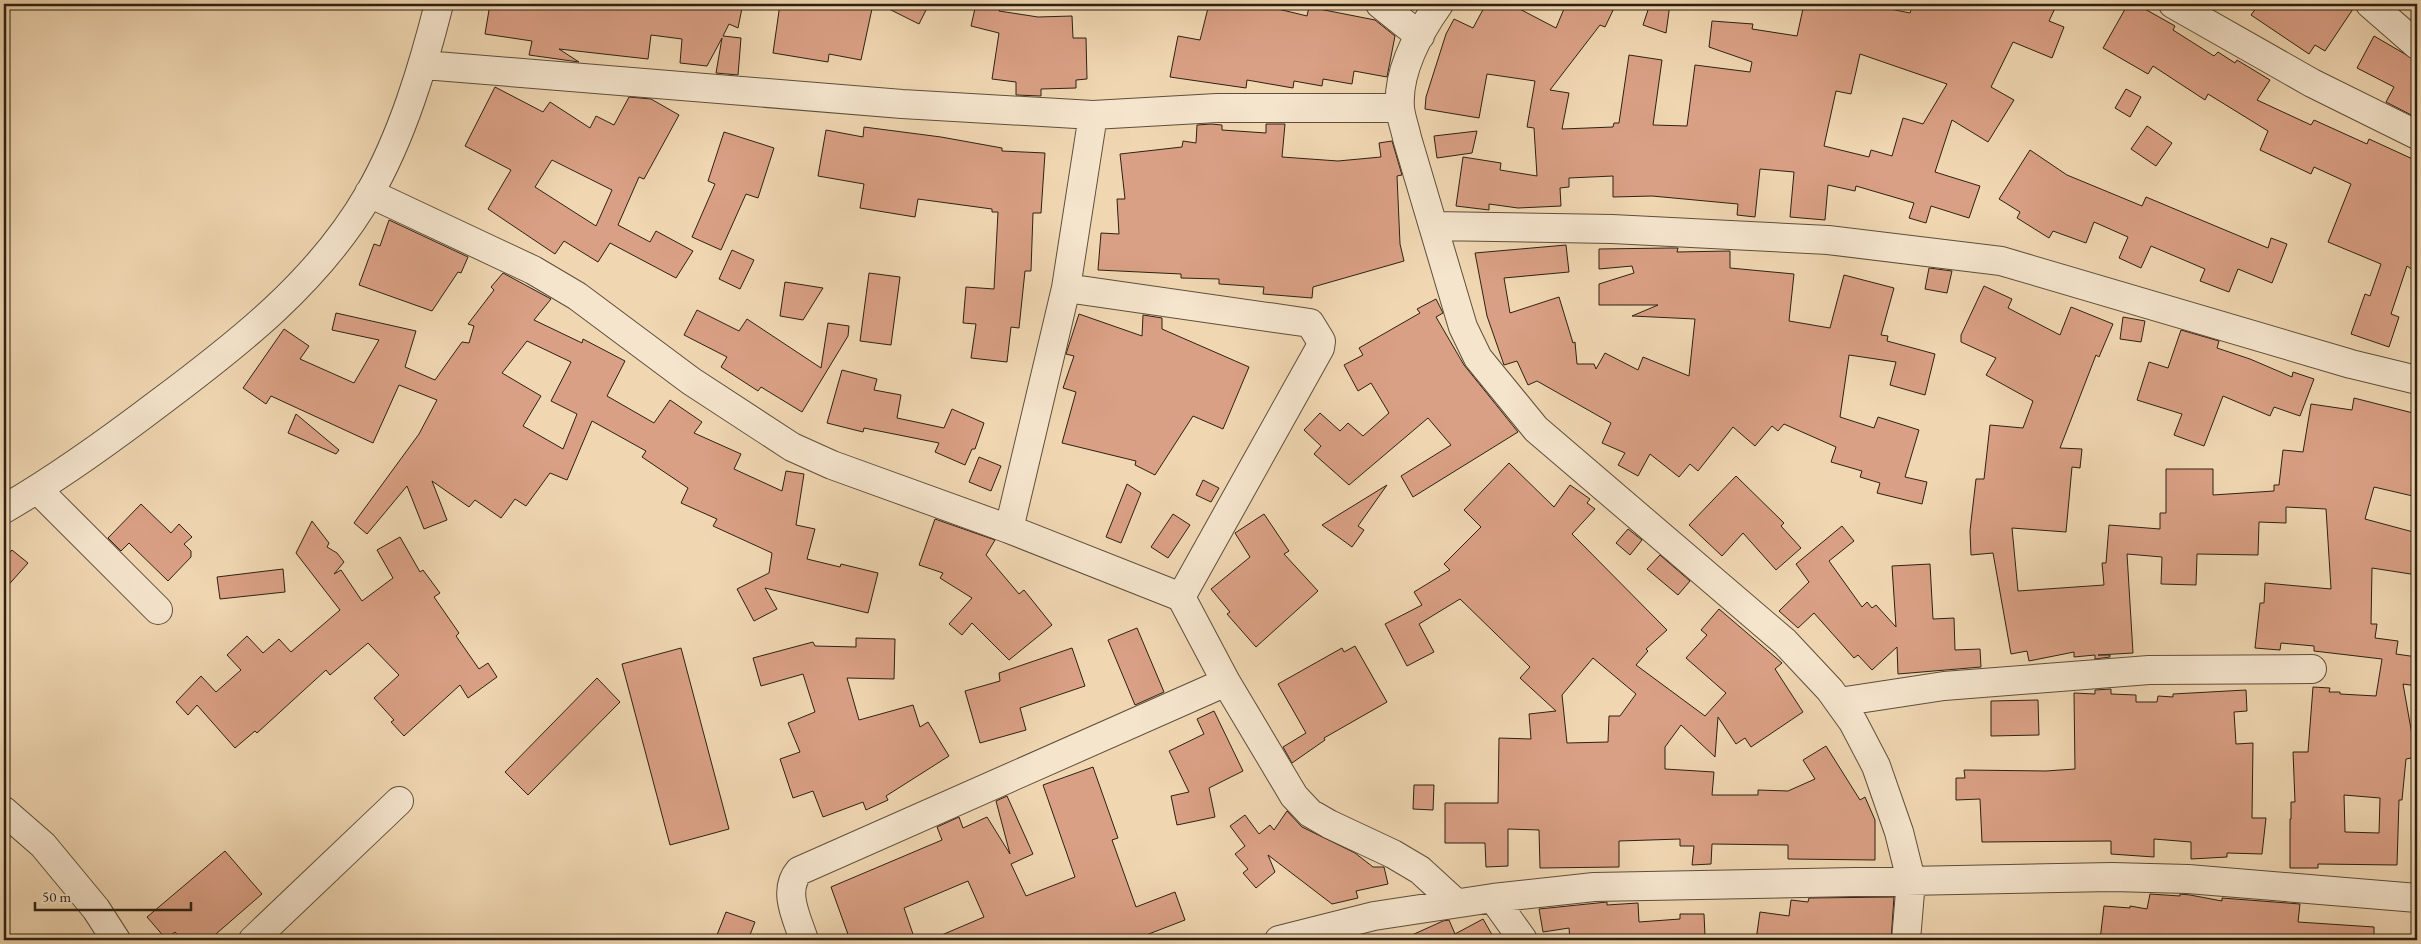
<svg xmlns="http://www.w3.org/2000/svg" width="2421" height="944" font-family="'EB Garamond',serif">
<rect width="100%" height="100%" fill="#f0d7b2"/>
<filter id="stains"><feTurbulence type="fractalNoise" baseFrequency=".004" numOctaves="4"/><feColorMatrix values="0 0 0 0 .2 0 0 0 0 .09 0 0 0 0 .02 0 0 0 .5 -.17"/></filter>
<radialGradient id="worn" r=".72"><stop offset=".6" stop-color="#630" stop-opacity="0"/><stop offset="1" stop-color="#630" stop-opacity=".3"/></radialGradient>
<!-- building -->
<path fill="#daa085" stroke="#2d2112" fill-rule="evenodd" d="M490,4h61l19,3v-3h149l23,4 -4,20 -9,-4 -6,12 18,2 -3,37 -22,-2 6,-35 -15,28 -27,-3 2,-24 -31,-4 -3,24 -89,-10 20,13 -50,-7 3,-14 -47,-7z
M780,4h93l-12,56 -32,-6 -1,8 -55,-9z
M879,4h50l-10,20z
M976,4h25l-2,7 39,6 34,-1 1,22h13l1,41 -11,1v8l-35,1v7l-25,-1v-13l-24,-3 7,-46 -28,-7z
M1209,4h66l-1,4 33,8 2,-9 66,13 20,16 -8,41 -33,-6 -2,13 -29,-5 -1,7 -28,-5 -1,7 -46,-8 -1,8 -76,-11 8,-41 22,4z
M1486,4h24l46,24 10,-24h50l-11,23 -5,-2 -50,65 19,3 -7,36 51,-2 1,-4h5l10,-68 33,5 -9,65 34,1 8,-61 55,7 2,-10 -43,-15 3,-26 41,3 -1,5 45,7 7,-32h62l44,9 3,-9h144l-8,17 15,6 -12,31 -39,-16 -22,45 23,13 -26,42 -36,-22 -17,52 45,14 -11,32 -38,-12 -5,17 -17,-5 5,-15 -58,-17 -1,5 -27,-6 -3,35 -35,-3 4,-45 -34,-3 -5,48 -18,-2 1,-11 -86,-8 -39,1v-21l-44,2v9l-9,1 1,18 -43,2 -29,-4v6l-33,-4 7,-49 38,6 -1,7 37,6 -3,-48 -7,-1 8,-46 -48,-7 -8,44 -54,-9 1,-12 20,-63 8,-15 19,9zM1860,54l87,30 -24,40 -20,-6 -11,38 -21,-6 -2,7 -45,-11 12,-55 15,3z
M1650,4h20l-4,29 -23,-8z
M2128,4h8l39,22 -2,4 41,26 4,-4 17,11 2,-3 33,20 -13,20 54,25 3,-5 53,24 2,-5 48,22v112l-10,-7 -16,48 8,3 -10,30 -38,-13 14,-40 5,2 11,-32 -53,-22 23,-58 -37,-17 -3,7 -51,-24 8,-19 -60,-37 -3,6 -52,-34 -5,8 -45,-26z
M2259,4h96v2l-30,45 -10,-6 -6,9 -58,-39z
M2374,36l43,25v57l-31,-16 8,-15 -37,-19z
M495,87l48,25 7,-10 40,26 6,-12 18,9 15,-28 22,2 28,16 -35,64 -5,-2 -21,48 32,17 6,-11 37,20 -17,27 -66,-35 -12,19 -34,-21 -9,13 -67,-45 23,-39 -46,-24zM552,160l60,30 -16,36 -61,-39z
M2126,89l15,8 -11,20 -15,-9z
M1211,124l11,1v5l44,3v-9h19l-3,33 56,4 43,-4 -2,-14 13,-2 10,34 -5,1 3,68 4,17 -91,26 -1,11 -49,-4 1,-7 -45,-3v-5l-38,-1v-4l-83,-4 3,-37 18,1 -2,-35h8l-5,-45 62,-7 1,-6 13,2 1,-18z
M2147,126l25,17 -16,23 -25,-17z
M864,127l77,10 61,11v3l43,2 -4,60h-8l-2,58h-6l-6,57 -8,-1 -4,35 -36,-4 5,-34 -13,-1 3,-36 28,2 4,-77h-6v-3l-74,-10 -3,18 -55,-9 4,-24 -46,-8 8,-46 37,7z
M1477,131l-5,22 -35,5 -3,-22z
M724,132l50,16 -16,50 -12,-4 -25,56 -29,-13 23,-53 -7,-3z
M2030,150l37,25 75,31 4,-9 122,51 3,-10 16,6 -15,39 -34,-14 -9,23 -29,-11 5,-12 -54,-23 -10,22 -22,-10 9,-21 -34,-15 -8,21 -33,-12 -4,7 -32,-20 3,-6 -21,-13z
M389,220l79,37 -7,16 -3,-1 -26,39 -73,-26 15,-41 6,2z
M1566,245l3,27 -65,6 6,35 49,-16 14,46 2,-1 2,22h17l2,5 9,-16 33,17 5,-13 46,19 6,-57 -63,-3 26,-11h-59v-21l35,-11 -2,-7 -33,3v-20l70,-1h9l-1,4 53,-1v17l64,6 -5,47 41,7 14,-53 50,13 -13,47 7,1 -1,5 48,13 -10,41 -35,-10 6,-23 -47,-7 -9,62 34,11 4,-11 41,13 -14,47 22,5 -5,22 -45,-11 3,-10 -20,-6 2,-6 -31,-9 5,-15 -52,-23 -6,7 -6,-5 -17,20 -22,-19 -35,44 -8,-7 -11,13 -29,-23 -12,22 -20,-11 7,-12 -23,-10 9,-20 -74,-42 -9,4 -11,-24 -13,4 -17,-49 -12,-63z
M732,250l22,10 -14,29 -21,-10z
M1929,268l23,3 -5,22 -22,-4z
M503,273l48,26 -17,21 48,23 1,-4 42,22 -18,35 47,27 16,-23 32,22 -8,11 47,21 -7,15 48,22 4,-20 18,3 -8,51 19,4 -8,30 33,8 1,-3 37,9 -10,40 -103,-25 12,21 -23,12 -17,-32 32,-16 3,-20 -59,-27 4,-7 -36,-16 7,-15 -46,-31 4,-6 -54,-30 -25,59 -17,-7 -24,33 -11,-7 -14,19 -26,-18 -6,7 -37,-26 15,39 -23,9 -17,-43 -40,48 -13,-11 65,-89 18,-34 -38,-15 -26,58 -102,-47 -5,8 -23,-16 41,-59 25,17 -9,13 54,24 25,-43 -47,-10 4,-17 80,18 -11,36 30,13 27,-38 7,1 5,-17 -6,-2 26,-34 -3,-3zM527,341l44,21 -20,39 26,13 -14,35 -40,-23 18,-30 -39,-23z
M869,273l31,4 -9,68 -31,-4z
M785,282l38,6 -20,32 -23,-4z
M1984,286l28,13 -4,9 52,27 11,-28 42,17 -14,33 -3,-2 -36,93 22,1 -2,19 -8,-1 -6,65 -54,-4 6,63 86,-6 -2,-22h4l3,-38 51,4v-16h6v-44h47v26l61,-4v-6h5l4,-35 20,2 8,-48 41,6 2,-12 63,16v83l-43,-10 -9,32 52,14v42l-45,-7 -1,56h6l-2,14 23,3 -2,13 21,3v29l-14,-2 13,73 -10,2 -4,41h-3l-2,65 -79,-1v4h-28v-49h1v-17h4l-2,-50h15l5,-65 17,1 -1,4h11v2l36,2 6,-37 -68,-8v-5l-33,-3 -1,7 -25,-2 5,-45h4l1,-20 66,6 -5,-80 -40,-2v16l-27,-1 -1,33 -61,-1 -1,31 -35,-1 1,-27 -35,-3 6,99 -35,2h12v2l-15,2v-4l-21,2v-5l-45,9 -2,-10 -16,3 -18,-101 -22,2 -1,-24 6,-52h8l6,-54 33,3 10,-27 -47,-26 10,-17 -35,-16v-7zM2344,795l36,3 -1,35 -34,-1z
M1436,299l7,14 -7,4 28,48 54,67 -105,65 -12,-21 50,-31 -23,-27 -79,67 -35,-31 7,-8 -17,-16 16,-17 20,18 8,-8 15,13 26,-23 -18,-30 -13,8 -14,-26 19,-10 -4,-7 61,-35 -3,-4z
M697,310l42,21 8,-12 74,49 7,-45 21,3 -1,10 -46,76 -41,-25 -3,4 -37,-24 6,-10 -43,-22z
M1079,314l63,22 1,-21 19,3v11l87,38 -26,62 -30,-13 -38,59 -20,-10 1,-4 -74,-18 14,-51 -13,-4 11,-32 -8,-2z
M2123,317l22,4 -4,21 -21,-3z
M2181,330l38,11 -2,7 33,11 42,18 1,-5 21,7 -14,37 -26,-9 -4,9 -47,-20 -19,50 -30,-11 8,-21 -45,-14 12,-38 19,6z
M842,370l35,9 -3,11 27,5 -4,23 47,10 8,-19 32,14 -9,26h-3l-7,16 -30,-13 4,-9 -75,-15 -1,4 -36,-9z
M296,414l43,36 -3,4 -48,-21z
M979,457l22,9 -10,25 -22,-9z
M1509,463l45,44 16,-22 20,14 -3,4 8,6 -23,25 95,96 -21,19 2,2 -12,14 69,51 21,-23 -40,-35 21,-23 -6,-5 18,-21 63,54 -7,6 28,43 -52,35 -6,-9 -9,6 -18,-27 -3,40 -34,-32 -16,22v22l49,3 -2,23h46v-5l30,1 27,-12 -12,-19 23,-14 34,54 5,-3 10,23v40l-87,-1v-14l-76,-1 -1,20 -19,1 2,-19h-14v-7l-61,2v26l-79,1 -1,-38 -31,-1v37l-22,1 -1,-24h-40v-40h53l1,-65 32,1 -2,-25 27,-3 -36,-33 10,-11 -70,-68 -41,25 15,28 -27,14 -22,-42 37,-19 -8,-13 36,-22 -6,-6 37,-37 -17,-17zM1593,658l43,36 -16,22h-11l-1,26 -41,1 -5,-48z
M1736,476l48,47 -3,3 20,22 -25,22 -33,-37 -21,23 -33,-31z
M1203,480l16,8 -8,14 -15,-7z
M1127,484l14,9 -20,50 -15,-6z
M1387,485l-29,41 6,4 -12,17 -30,-22z
M141,504l30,29 8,-9 13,13 -8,7 7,7v6l-23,24 -39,-38 -8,8 -13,-13z
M1173,514l17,11 -22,33 -17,-11z
M1264,514l25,37 -5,3 34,37 -62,56 -29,-33 3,-2 -19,-23 39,-32 -15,-24z
M935,519l60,21 -9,15 33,39 5,-4 28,35 -43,35 -37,-37 -10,12 -13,-11 23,-26 -32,-20 3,-5 -24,-8z
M312,521l17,22 -2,4 10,6 7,9 -10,12 7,-4 21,31 31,-23 -16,-28 23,-13 20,35 3,-2 17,23 -6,4 25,36 -3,3 23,33 9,-6 9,14 -29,21 -8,-13 -56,51 -13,-14 3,-2 -20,-22 25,-23 -31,-32 -38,32 -4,-5 -69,63 -2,-2 -20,17 -38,-43 -9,10 -12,-13 25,-26 15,16 25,-22 -14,-15 20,-19 16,17 16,-14 12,13 49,-42 -44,-57z
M1842,526l12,15 -25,20 33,46 5,-5 5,6 4,-3 20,22 -4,-61 38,-2 3,55 21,-1 1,32 25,-1 1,18 -83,7 -1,-27 -25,23 -14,-15 -4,3 -40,-45 -16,15 -19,-17 30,-29 -13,-18z
M1628,529l14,11 -12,15 -14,-12z
M12,550l16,13 -24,27v-31z
M1660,555l30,26 -12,14 -31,-26z
M283,569l2,23 -65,7 -3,-22z
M1137,628l27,64 -29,13 -27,-65z
M856,638l39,1 -1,40 -47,-1 12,42 54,-15 7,22 8,-5 21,34 -63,40 2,4 -22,10 -3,-8 -40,15 -10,-26 -20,7 -13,-39 20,-7 -12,-29 27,-11 -12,-38 -42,12 -8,-28 60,-16 2,4 41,1z
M1355,646l32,56 -63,36 1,2 -33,23 -9,-16 23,-14 -28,-49 64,-36 2,4z
M681,648l48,181 -59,16 -48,-181z
M1072,648l13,38 -65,22 6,22 -46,13 -15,-52 35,-10 -1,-8z
M597,678l23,24 -92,93 -23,-23z
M2111,689v5l25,1v7h21l1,-6 15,1v-3l73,-4 1,21 -13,1 2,32 17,-1 -1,75h14l-4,36 -35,-1v4l-36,2v-17l-37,-3v18l-43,-3v-13l-129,1 -2,-43 -24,1v-22h9l-1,-8 82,1 29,-2 -1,-76 21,1v-4z
M2038,700l1,35 -48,1v-35z
M1214,711l29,60 -34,17 6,29 -38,8 -6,-29 18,-4 -20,-41 35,-17 -7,-15z
M1093,767l25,71 -6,2 24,67 39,-15 10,28 -44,17 1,3h-212l54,-23 -16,-36 -64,27 11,32h-65l-19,-53 111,-47 -5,-13 22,-10 4,11 24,-11 23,37 -14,-53 11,-5 26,58 -22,10 15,32 49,-19 -32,-92z
M1414,785h20l-1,25 -20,-1z
M1287,811l15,16 53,26 18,14h11l4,17 -32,7 2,7 -26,6 -64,-49 7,17 -19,16 -13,-15 5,-4 -13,-15 10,-8 -15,-20 15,-11 14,19 11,-9 4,5z
M225,851l37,43 -53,46h-27l-7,-8 -9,7 -19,-22z
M2150,894l30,2v-2l10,1 32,6v-3l78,6 -2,18 76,5v13h-274l4,-34 26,2v-2l17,3z
M1892,897h2l-3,43h-135l4,-28 29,4 2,-16 17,2 1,-4z
M1607,902v3l31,-2 1,19 41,-3v-5h24l1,22h-40v4h-95l-1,-12 -26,4 -4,-23z
M726,912l29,10 -7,18h-33z
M1483,919l12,21h-94l42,-19 6,-1 6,14z"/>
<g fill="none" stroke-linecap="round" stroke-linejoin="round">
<defs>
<path id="minor" d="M1380,4l40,32
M1439,4c-20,28 -42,68 -39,104 1,10 5,20 7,30l56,189 15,31 58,71 249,213 45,48 23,32 23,44 23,66 12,48 -5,60
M2173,4l139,79 105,52
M2370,4l47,41
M424,65l478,39 191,11 124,-7h183
M369,193l164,77 44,26 114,85 101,66 40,18 177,64 172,68 45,85 68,114 16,17 19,11 64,30 27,16 36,33
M1433,226l179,3 216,11 173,21 350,103 66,16
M1066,288l244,35 11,18 -1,7 -139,249
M37,489l121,121
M4,509c54,-31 105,-68 155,-106 79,-59 160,-122 210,-209 33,-57 54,-127 70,-190
M1009,529l57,-241 27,-173
M1839,702l105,-16 205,-16 163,-1
M4,811l39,34 53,64 20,31
M1493,898l30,42
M253,940l146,-139
M804,940c-7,-22 -22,-49 -5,-69l427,-189
M1279,940l95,-24 119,-18 101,-11 518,-10 76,2 229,19"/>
</defs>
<!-- minor casing -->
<use href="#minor" stroke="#5e4e3a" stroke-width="30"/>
<!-- minor -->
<use href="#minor" stroke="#f5e5cd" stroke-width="28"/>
</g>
<!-- margin -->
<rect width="2421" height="944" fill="none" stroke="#f0d7b2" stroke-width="20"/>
<rect x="5" y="5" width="2411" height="934" fill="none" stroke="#2d2112" stroke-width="2.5"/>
<rect x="10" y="10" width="2401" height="924" fill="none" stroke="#2d2112"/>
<!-- scale -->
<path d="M35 902v8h156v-8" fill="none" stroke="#2d2112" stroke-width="2.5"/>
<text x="42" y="902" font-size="15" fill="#2d2112" stroke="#f5e5cd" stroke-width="4" paint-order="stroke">50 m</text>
<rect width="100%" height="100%" filter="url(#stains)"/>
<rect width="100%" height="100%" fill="url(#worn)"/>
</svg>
